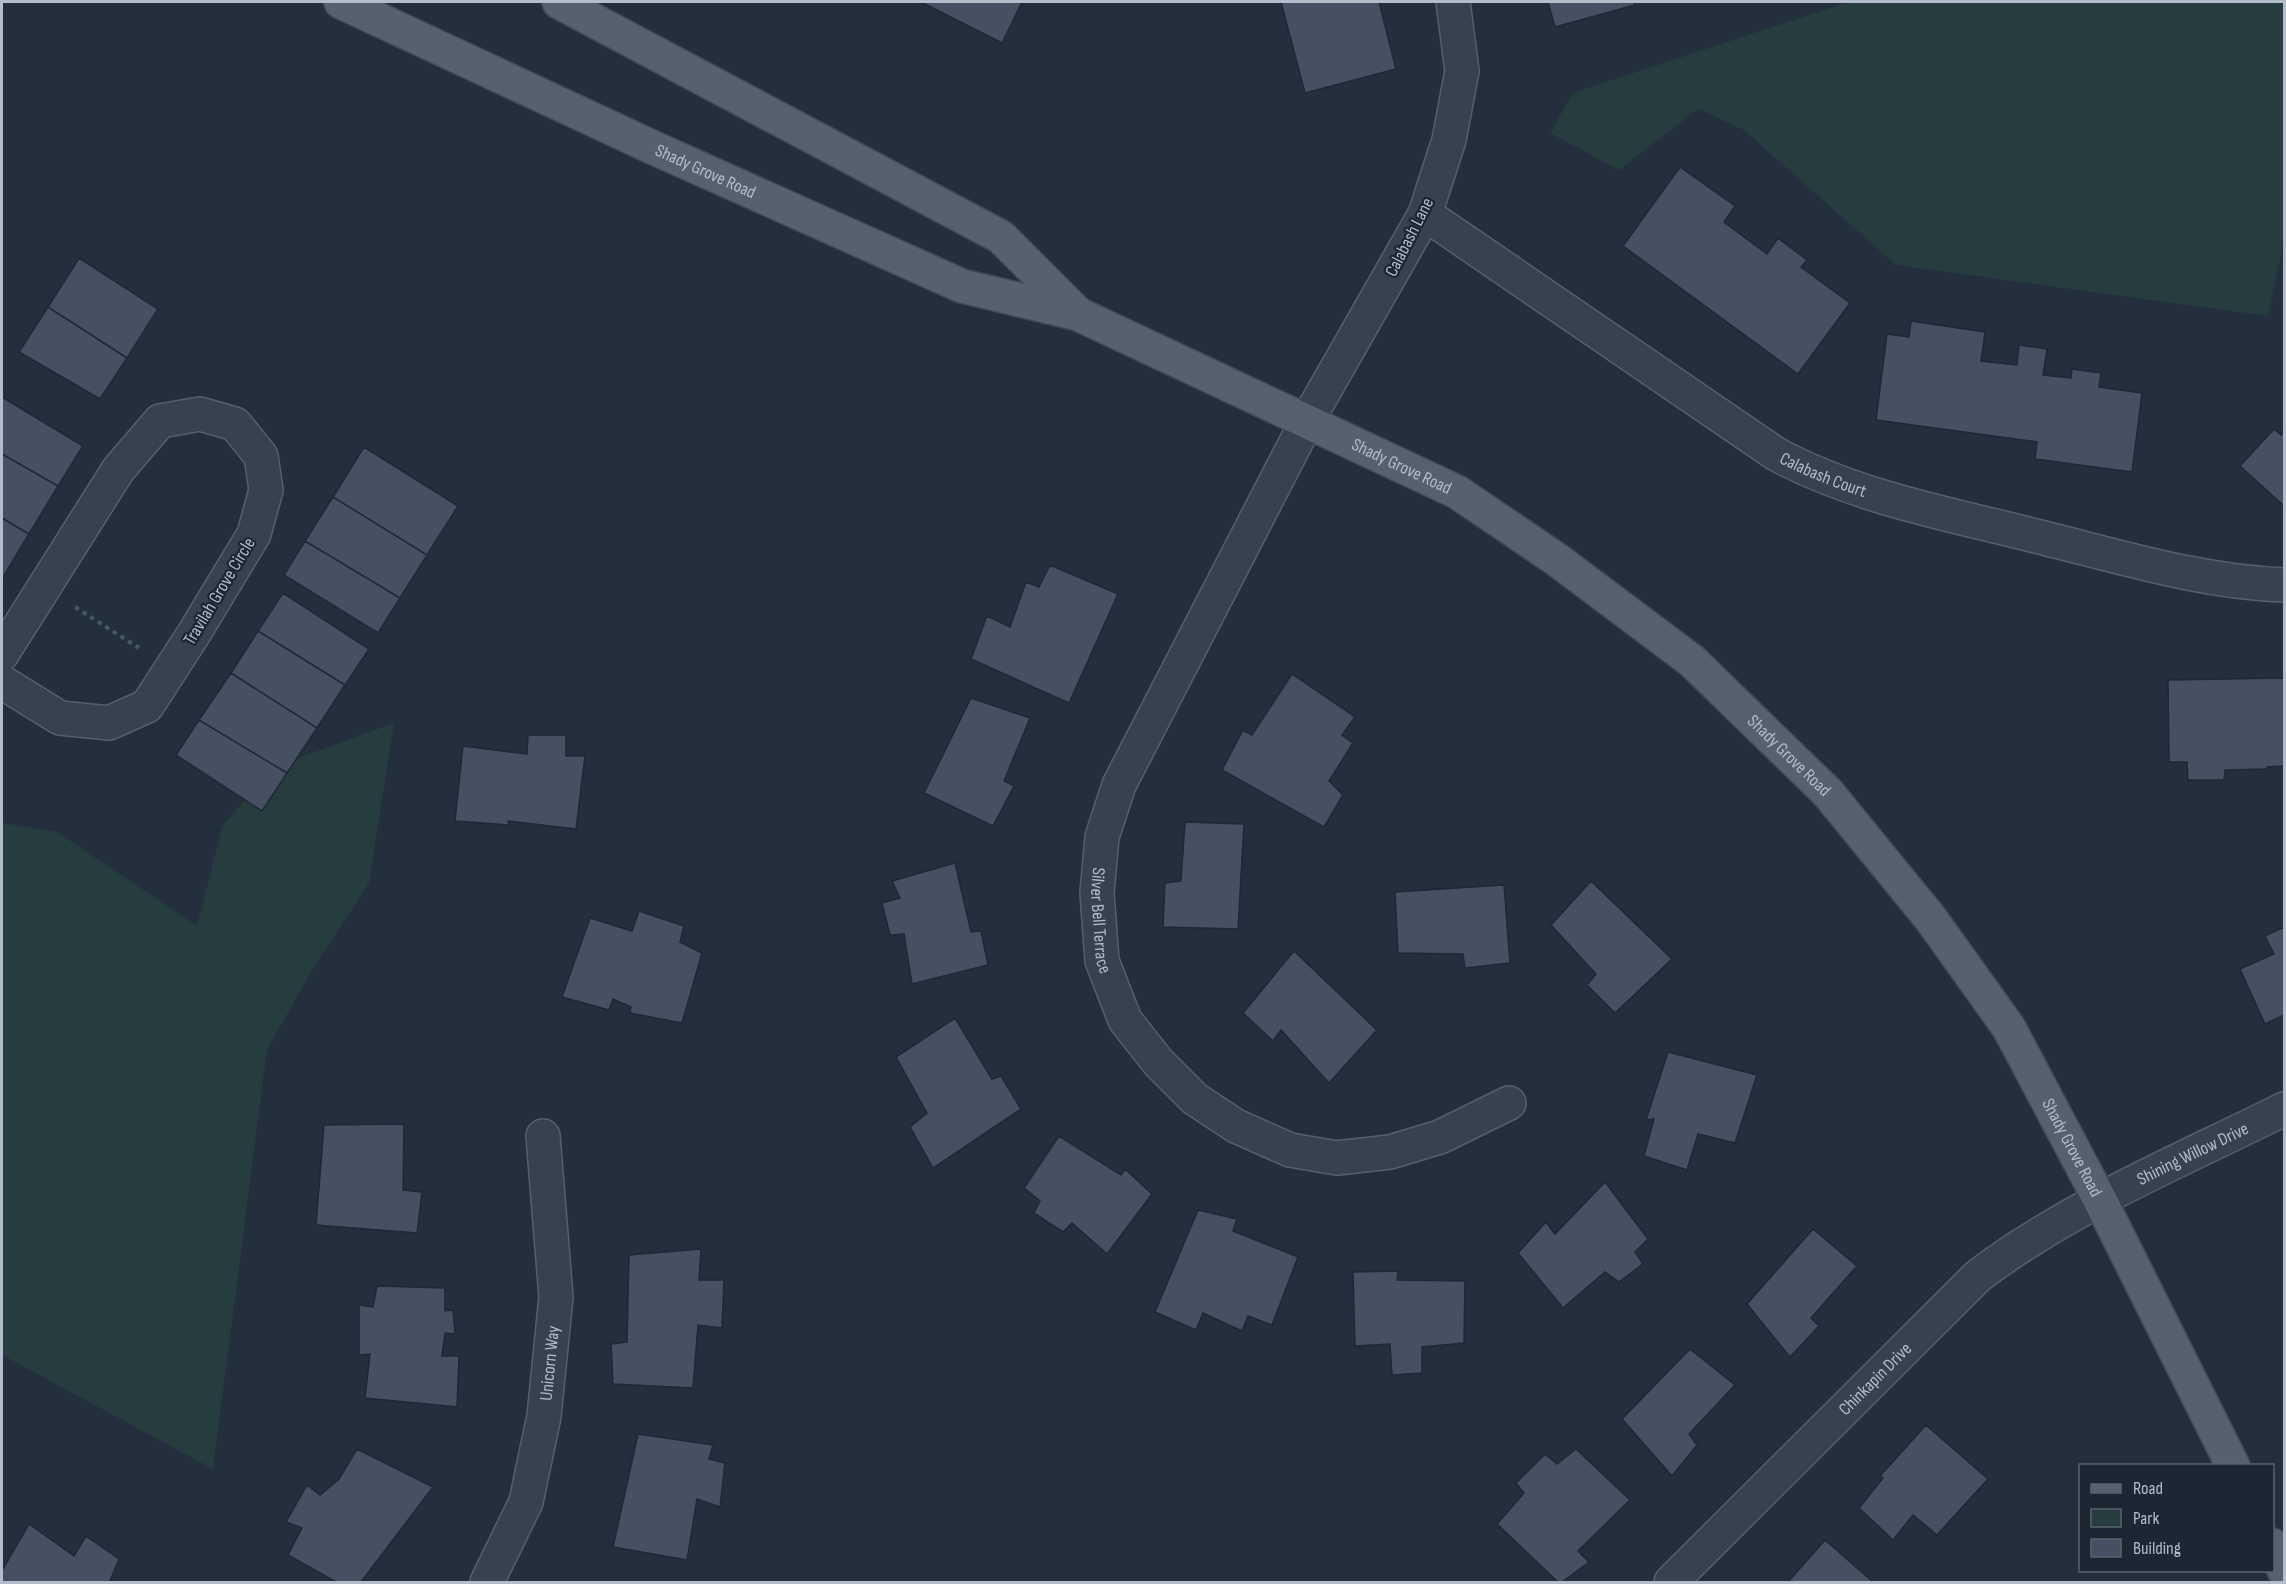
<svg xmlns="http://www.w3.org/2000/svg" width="2286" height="1584" font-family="'Sofia Sans Condensed',sans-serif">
<rect width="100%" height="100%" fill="#242f3e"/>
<!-- green -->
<path fill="#263c3f" d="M1848,2h436v238l-16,76 -372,-51 -152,-135 -46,-21 -79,61 -69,-37 23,-40z
M394,723l-25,160 -58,89 -44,78 -54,419 -211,-114v-532l55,9 140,94 26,-101 51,-58z"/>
<!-- building -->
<path fill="#455162" stroke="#1f2835" stroke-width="1.5" d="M921,2h101l-20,41z
M1281,2h98l17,67 -91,24z
M1548,2h86l1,3 -80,22z
M1680,167l55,39 -11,16 43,32 11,-16 29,22 -6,7 49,36 -52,71 -175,-128z
M79,258l79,51 -31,49 -79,-51z
M48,307l79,51 -27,41 -81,-47z
M1911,321l74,11 -4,29 36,4 2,-20 28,4 -4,26 28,3 1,-9 29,4 -2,14 43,6 -10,79 -97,-13 2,-17 -161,-22 11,-86 22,3z
M2,397l81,49 -25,40 -56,-32z
M2274,429l7,6 3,-5v76l-44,-40z
M364,447l94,59 -31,49 -94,-58z
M2,454l56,32 -29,48 -27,-16z
M333,497l94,58 -27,43 -95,-57z
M2,518l27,16 -27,45z
M305,541l95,57 -22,35 -94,-58z
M1050,565l68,29 -49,109 -98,-44 16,-43 23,11 16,-45 13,5z
M283,593l86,56 -24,36 -87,-54z
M258,631l87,54 -28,43 -86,-55z
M231,673l86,55 -30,45 -88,-53z
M1292,674l63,43 -13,18 11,8 -24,38 14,14 -19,32 -102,-57 21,-40 9,5z
M2284,678v88l-17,1v2l-42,1 -1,10h-36l-1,-18h-18l-1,-82z
M971,698l59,20 -26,63 10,5 -21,40 -69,-33z
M199,720l88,53 -25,38 -86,-56z
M528,735h38v21h19l-9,73 -68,-8 1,4 -54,-4 8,-75 64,8z
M1185,822l59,2 -6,105 -75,-2 2,-44 16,-2z
M955,863l16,69 10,-1 7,34 -76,19 -8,-50 -14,1 -8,-32 18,-5 -8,-17z
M1591,881l81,78 -57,54 -28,-28 9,-11 -45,-49z
M1504,885l6,78 -45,5 -2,-14 -65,-1 -3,-61z
M639,911l45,15 -4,16 22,11 -20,70 -52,-10 1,-6 -18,-8 -4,11 -47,-13 28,-79 42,13z
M2284,927v88l-19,9 -25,-55 34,-15 -9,-18z
M1294,951l83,79 -48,53 -48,-53 -8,11 -30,-28z
M955,1018l37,61 9,-3 20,33 -88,59 -23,-41 17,-14 -31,-56z
M1668,1052l89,23 -22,68 -37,-9 -11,36 -43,-14 10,-37 -8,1z
M404,1124l-1,66 19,2 -5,41 -101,-8 8,-100z
M1059,1136l62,39 4,-6 27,25 -45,60 -35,-31 -9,9 -29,-19 6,-12 -16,-13z
M1605,1182l43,57 -13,13 8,12 -24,18 -14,-10 -42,36 -45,-55 28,-31 9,12z
M1198,1210l39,9 -4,12 65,26 -26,68 -24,-9 -6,15 -39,-18 -7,17 -41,-18z
M1813,1229l44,37 -46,52 8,8 -29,31 -43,-53z
M701,1249l-2,31h25l-2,48 -24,-3 -5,63 -80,-4 -2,-40 16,-2 2,-87z
M1398,1271l-1,9 68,1 -1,62 -42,4v26l-30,2 -2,-31 -35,2 -2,-74z
M377,1286l68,2v23l8,-1 2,24 -10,-1 -3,23h17l-2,51 -92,-9 5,-44 -11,1v-50l14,2z
M1690,1349l45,36 -46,49 8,11 -25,31 -50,-57z
M1926,1425l62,54 -51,56 -24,-20 -20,25 -34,-32 24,-30 -3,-2z
M638,1434l75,11 -4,14 16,4 -5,44 -23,-8 -10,61 -74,-13z
M357,1449l76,38 -72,95h-25l-48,-27 14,-27 -16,-6 21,-37 13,10 19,-16z
M1576,1449l54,51 -52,51 11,11 -27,20h-4l-61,-58 27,-31 -8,-10 29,-29 12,10z
M29,1524l45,32 12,-20 33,23 -9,22 2,1h-110v-11z
M1825,1540l48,42h-85z"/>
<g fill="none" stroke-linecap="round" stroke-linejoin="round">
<defs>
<g id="minor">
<path id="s1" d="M1453,2l9,69 -13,69 -24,74 -118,207 -188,364 -17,52 -5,56 5,68 23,59 33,42 37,37 41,27 54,24 47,8 53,-6 50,-15 69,-34"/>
<path id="s2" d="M1425,214l351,240c82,44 174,60 264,83 81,20 161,45 244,48"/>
<path d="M2,654l116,-184 42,-49 40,-7 35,10 26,32 5,34 -12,44 -61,101 -46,71 -38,17 -49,-5 -58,-36"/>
<path id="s3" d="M487,1582l39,-80 18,-86 12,-119 -13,-161"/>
<path id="s4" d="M1671,1582l307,-306c89,-68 206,-117 306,-167"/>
</g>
<g id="major">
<path id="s5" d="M341,2l313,146 308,138 116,28 379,178 99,67 136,102 136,132 103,126 78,109 91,172 133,266"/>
<path d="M559,2l442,235 77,77"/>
<path d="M2272,1545l12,25"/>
</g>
</defs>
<!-- minor casing -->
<use href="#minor" stroke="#565f6c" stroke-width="36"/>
<!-- major casing -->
<use href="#major" stroke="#414a57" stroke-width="36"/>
<!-- path -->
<path stroke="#44595c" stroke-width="4" stroke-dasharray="4.5 4.5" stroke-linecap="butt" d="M75,607l64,41"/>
<!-- minor -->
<use href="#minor" stroke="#38414e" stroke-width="33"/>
<!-- major -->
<use href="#major" stroke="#56606e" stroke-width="33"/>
</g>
<g text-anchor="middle" stroke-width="4.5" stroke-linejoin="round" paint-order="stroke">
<!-- street labels -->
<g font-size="18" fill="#b4bcc9" stroke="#1d2633">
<text dy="6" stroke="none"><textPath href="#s5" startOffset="402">Shady Grove Road</textPath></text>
<text transform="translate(1409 237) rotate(-63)" y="6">Calabash Lane</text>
<text dy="6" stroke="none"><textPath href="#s5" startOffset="1160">Shady Grove Road</textPath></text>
<text dy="6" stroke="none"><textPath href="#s2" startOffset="477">Calabash Court</textPath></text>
<text transform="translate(219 591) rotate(-59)" y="6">Travilah Grove Circle</text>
<text dy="6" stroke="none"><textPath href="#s5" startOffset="1646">Shady Grove Road</textPath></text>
<text dy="6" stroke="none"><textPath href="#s1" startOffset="1004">Silver Bell Terrace</textPath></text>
<text dy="6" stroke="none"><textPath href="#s5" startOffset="2132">Shady Grove Road</textPath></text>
<text dy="6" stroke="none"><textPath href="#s4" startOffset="681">Shining Willow Drive</textPath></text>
<text dy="6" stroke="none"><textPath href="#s3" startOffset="230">Unicorn Way</textPath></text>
<text dy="6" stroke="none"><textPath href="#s4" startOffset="288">Chinkapin Drive</textPath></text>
</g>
</g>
<!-- border -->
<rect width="2286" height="1584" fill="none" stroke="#b4bcc9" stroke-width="6"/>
<!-- legend -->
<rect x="2079" y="1464" width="195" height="108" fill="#1d2633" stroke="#59626f" stroke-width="1.5"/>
<rect x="2091" y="1484" width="30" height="9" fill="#56606e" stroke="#59626f" stroke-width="1.5"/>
<text x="2133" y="1494" font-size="18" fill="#b4bcc9">Road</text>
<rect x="2091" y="1509" width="30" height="18" fill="#263c3f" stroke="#59626f" stroke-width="1.5"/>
<text x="2133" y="1524" font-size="18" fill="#b4bcc9">Park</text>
<rect x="2091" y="1539" width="30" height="18" fill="#455162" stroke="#59626f" stroke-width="1.5"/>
<text x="2133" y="1554" font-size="18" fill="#b4bcc9">Building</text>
</svg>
